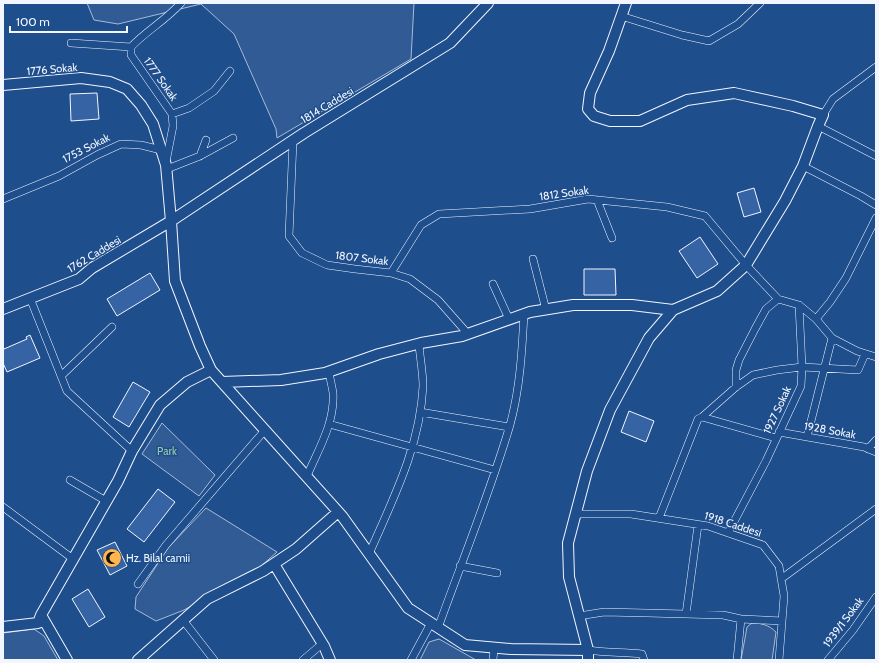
<svg xmlns="http://www.w3.org/2000/svg" width="879" height="663" font-family="Cabin,sans-serif">
<rect width="100%" height="100%" fill="#1f4e8c"/>
<!-- green -->
<path fill="#305b95" stroke="#a8bbd7" d="M87,3h327l-3,56 -134,79 -1,-9 -42,-95 -33,-30 -83,20 -24,-4z
M162,423l53,52 -16,21 -57,-42z
M206,508l71,44 -17,15 -76,43 -28,11 -21,-12 1,-12 32,-49z
M752,623c9,0 17,2 24,9l-4,28h-31l6,-33z
M34,629l10,7 14,24h-55v-27z
M439,639l37,21h-56l9,-18z"/>
<!-- building -->
<path fill="#3563a3" stroke="#f2f6ff" d="M97,93l2,26 -28,2 -1,-27z
M754,188l7,24 -17,5 -7,-24z
M700,237l18,27 -21,14 -18,-27z
M584,269h31l1,26h-32z
M150,273l10,17 -43,26 -10,-17z
M30,335l10,23 -33,14 -4,-9v-16l1,2 23,-10 -1,-2z
M133,382l17,10 -21,35 -16,-10z
M629,411l25,10 -8,21 -25,-10z
M158,489l17,13 -31,40 -17,-13z
M115,542l12,24 -17,9 -13,-25z
M88,589l17,28 -16,10 -17,-28z"/>
<g fill="none" stroke-linecap="round" stroke-linejoin="round">
<defs>
<path id="street" d="M621,16l61,19 27,6 29,-17 22,-21
M71,43l60,4
M172,114l17,-6 25,-17 16,-20
M823,115l10,-16 43,-32
M818,126l58,30
M293,141l-4,95 13,17 25,12 28,4 36,4 19,6 28,21 30,34
M200,156l6,-16
M166,162l7,-36 -1,-12 -41,-59v-8c15,-16 35,-27 50,-44
M803,166l58,30 15,9
M167,169l33,-13 33,-18
M3,199l56,-23 38,-21 24,-11 20,1 20,5
M597,200l15,38
M533,259l13,51
M391,273l30,-48 18,-11 91,-5 58,-10 79,8 38,9 41,49 32,34 21,6 17,14 16,19 25,13 19,6
M493,284l16,35
M30,298l37,93 65,60
M816,319l14,-17 16,-24 30,-60
M61,376l51,-49
M736,387v-17l3,-10 16,-31 11,-20 12,-10
M420,412l89,15
M702,417l34,-30 17,-12 24,-5 25,-3 56,3 7,-16
M329,424l166,46
M779,432l85,15 12,5
M807,437l25,-99
M868,449l8,-9
M307,476c11,-26 28,-53 26,-83 -1,-7 -3,-14 -4,-21
M70,480l36,21
M3,507l70,52
M576,514h55l77,12 55,19 16,21 5,30 -5,64
M659,518l39,-99 4,-2 74,21
M728,533l38,-72 35,-75 1,-19 -3,-62
M369,554c24,-55 51,-107 54,-168 0,-13 -3,-28 -4,-42
M460,566l37,7
M781,579l95,-70
M138,584l28,-39 99,-115
M686,614l12,-89
M579,616l25,-4 43,1 76,2 18,4 41,2
M183,620l31,40
M438,628c24,-67 52,-135 72,-203 10,-36 12,-74 14,-111
M588,650c18,3 36,2 54,4l2,6
M303,660l19,-16
M411,660l20,-37
M493,660l1,-12
M737,660l4,-41
M828,660l25,-30 23,-33"/>
<path id="secondary" d="M3,85l78,-7 29,4 17,7 14,16 12,19 13,41 5,56 4,60 25,65 11,24 131,146 66,92 57,37 46,4 77,1
M3,309l76,-30 13,-11 79,-47 133,-88 146,-90 38,-40
M222,382l59,-2 44,-7 54,-19 42,-11 41,-7 68,-24 43,-7h59l41,5
M274,564l50,82 6,14
M41,615l26,45
M3,627l35,-4 3,-8 77,-134 14,-30 28,-46 27,-23 24,-12
M138,660l69,-61 56,-28 33,-22 42,-37
M588,660v-10l-19,-73 -1,-34 19,-72 23,-61 39,-72 24,-28 44,-19 29,-26 39,-64 18,-35 15,-40 5,-11 -30,-9 -59,-13 -47,7 -47,21h-30l-16,-5 -6,-7 2,-16 19,-42 17,-48"/>
</defs>
<!-- street casing -->
<use href="#street" stroke="#f2f6ff" stroke-width="8"/>
<!-- secondary casing -->
<use href="#secondary" stroke="#f2f6ff" stroke-width="12"/>
<!-- street -->
<use href="#street" stroke="#1f4e8c" stroke-width="7"/>
<!-- secondary -->
<use href="#secondary" stroke="#1f4e8c" stroke-width="10"/>
</g>
<!-- icons -->
<defs>
<symbol id="mosque-disc" viewBox="-11 -11 22 22"><circle r="9.5" fill="#ffb74d" stroke="#1f4e8c"/><path d="M3.5-4.9A6 6 0 1 0 3.5 4.9A5 5 0 1 1 3.5-4.9Z" fill="#111"/></symbol>
</defs>
<g fill-rule="evenodd">
<use href="#mosque-disc" x="101" y="547" width="22" height="22"/>
</g>
<g text-anchor="middle" stroke-width="3" stroke-linejoin="round" paint-order="stroke">
<!-- street labels -->
<g font-size="11" fill="#f2f6ff" stroke="#1f4e8c">
<text transform="translate(52 69) rotate(-5)" y="4">1776 Sokak</text>
<text transform="translate(161 79) rotate(55)" y="4">1777 Sokak</text>
<text transform="translate(327 105) rotate(-31)" y="4">1814 Caddesi</text>
<text transform="translate(86 148) rotate(-27)" y="4">1753 Sokak</text>
<text transform="translate(564 193) rotate(-8)" y="4">1812 Sokak</text>
<text transform="translate(94 254) rotate(-31)" y="4">1762 Caddesi</text>
<text transform="translate(362 258) rotate(7)" y="4">1807 Sokak</text>
<text transform="translate(777 410) rotate(-65)" y="4">1927 Sokak</text>
<text transform="translate(830 430) rotate(10)" y="4">1928 Sokak</text>
<text transform="translate(733 524) rotate(18)" y="4">1918 Caddesi</text>
<text transform="translate(843 622) rotate(-53)" y="4">1939/1 Sokak</text>
</g>
<!-- park labels -->
<g font-size="11" fill="#97c8a6" stroke="#1f4e8c">
<text x="167" y="455">Park</text>
</g>
<!-- poi labels -->
<g font-size="11" fill="#f2f6ff" stroke="#1f4e8c" text-anchor="start">
<text x="126" y="562">Hz. Bilal camii</text>
</g>
</g>
<!-- border -->
<rect width="879" height="663" fill="none" stroke="#f2f6ff" stroke-width="8"/>
<!-- scale -->
<path d="M10 26v6h117v-6" fill="none" stroke="#f2f6ff" stroke-width="2"/>
<text x="16" y="26" font-size="12" fill="#f2f6ff" stroke="#1f4e8c" stroke-width="3" paint-order="stroke">100 m</text>
</svg>
